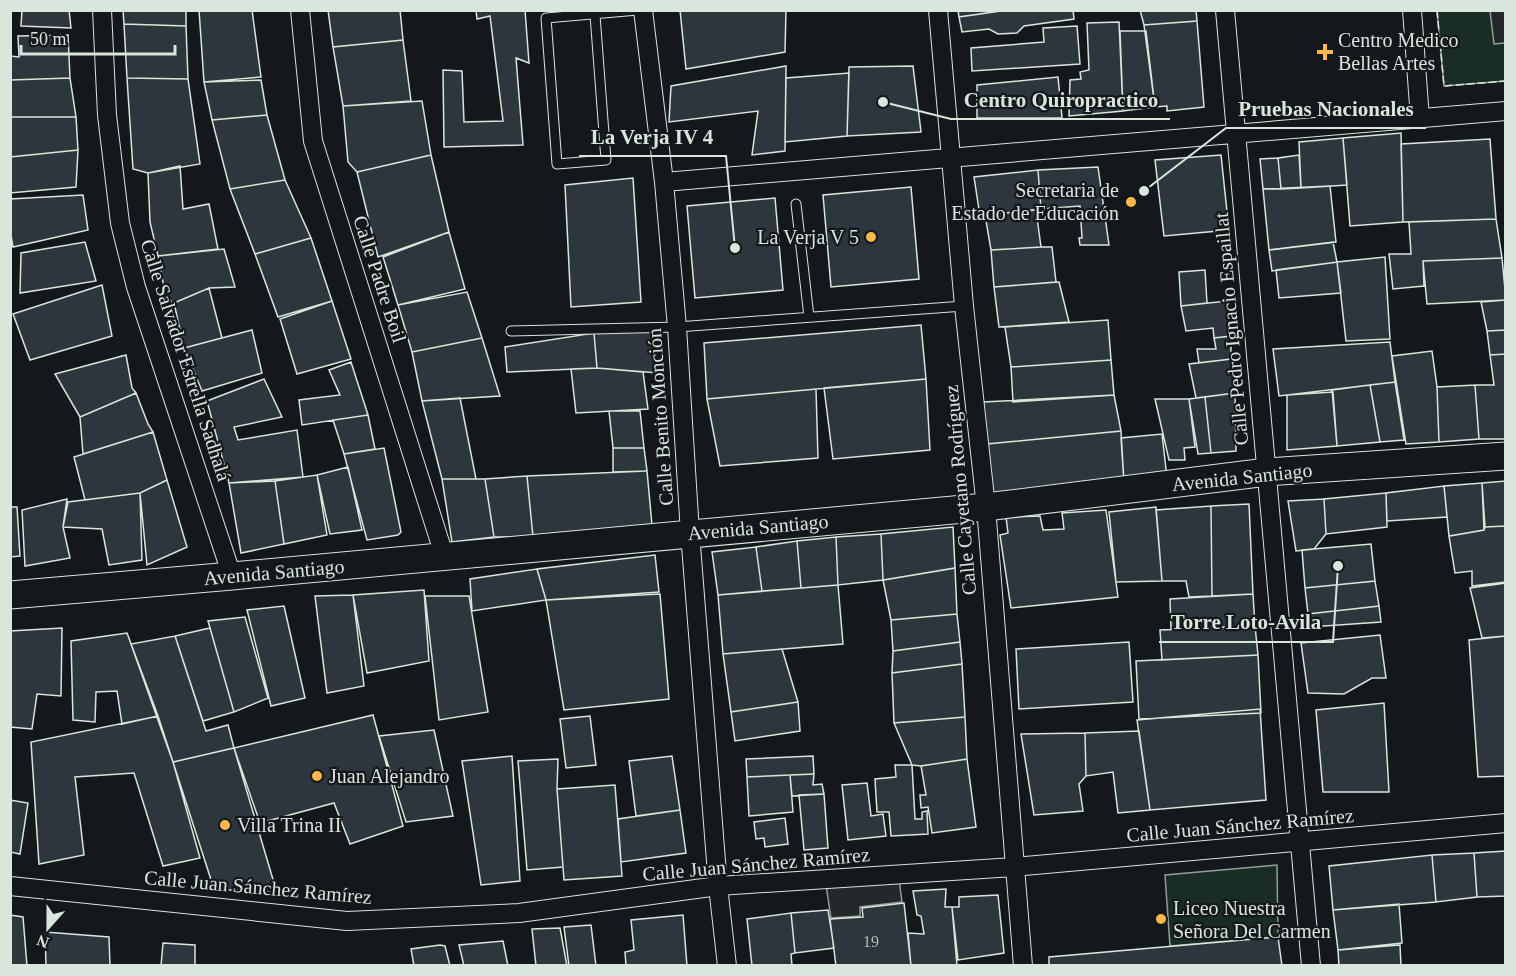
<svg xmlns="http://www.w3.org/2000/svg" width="1516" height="976" font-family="'Times New Roman',serif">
<rect width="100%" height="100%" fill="#14181c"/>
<!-- green -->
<path fill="#1a2d24" stroke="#939e99" stroke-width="1.5" d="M1437,11h68v70l-61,5z
M1277,865l1,72 -108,9 -5,-71z"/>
<!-- parking -->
<path fill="#24282b" stroke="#939e99" stroke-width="1.5" d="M1490,11h15v32l-11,1z
M899,879l3,23 -42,5v9l-29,2 -5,-33z"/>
<!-- building -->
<path fill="#2c363c" stroke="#d8e6dc" stroke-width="1.5" d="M22,10h47l2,18 -50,-2z
M123,10h63v16l-62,-2z
M199,10h53l9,67 -57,5z
M328,10h72l3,30 -70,7z
M476,10h49l4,53 -13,-5 7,87 -79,2 -1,-77 19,1 2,51 39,-1 -13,-105 -13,3z
M680,10h106l-1,42 -99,17z
M958,10h49l-48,7z
M1008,10h65l1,9 -50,7 -7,7 -19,1 -9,-5 -27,3 -3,-15z
M1140,10h56l1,11 -53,4z
M1197,21l7,86 -37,4v-5l-12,1 -11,-82z
M1119,22l4,89 -54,5 1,-36 11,-1 -1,-7 9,-2 -2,-47z
M124,24l62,2 2,53 -61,-1z
M1077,26l3,38 -108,7 -1,-23 73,-6 -1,-14z
M1120,31h26l9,76 -32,4z
M68,35l2,43 -60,2v-24l9,1 -1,-21z
M403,40l8,61 -68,5 -10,-59z
M786,66l-1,85 -33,4 6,-44 -89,11 2,-36z
M913,66l8,66 -74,4 2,-69z
M849,73l-2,63 -62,6 1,-64z
M1058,77l4,41h-85v-33z
M70,78l6,39h-66v-37z
M127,78l61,1 12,85 -52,9 -15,-4z
M261,80l6,35 -55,5 -8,-38z
M422,101l9,54 -74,17 -9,-10 -5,-56z
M267,115l18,65 -55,9 -18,-69z
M10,117h66l2,33 -68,7z
M1401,133l2,89 -53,4 -7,-88z
M1343,138l4,47 -46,3 -2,-46z
M1490,139l6,80 -93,3 -2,-78z
M78,150l-2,37 -66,6v-36z
M431,155l18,77 -71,25 -21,-85z
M1221,155l8,75 -65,6 -9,-76z
M1299,155l2,33 -20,1 -3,-31z
M1278,158l3,31h-18l-3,-30z
M180,166l3,43 26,-5 9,45 -60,7 -8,-34 -2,-49z
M1098,167l11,78h-29l-1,-7h3l-2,-32 -39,3 -3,-39z
M1038,170l3,39 -61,7 -6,-39z
M633,178l8,124 -70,5 -6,-122z
M285,180l26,58 -56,16 -25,-65z
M1330,186l6,56 -67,8 -6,-61z
M911,187l8,92 -88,8 -8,-92z
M83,195l5,35 -75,17 -3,-17v-31z
M775,198l8,92 -88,8 -8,-92z
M1036,210l5,37 -50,3 -6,-35z
M1496,219l6,39 -79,3 1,25 -31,3 -4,-35h22l-2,-32z
M449,232l16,57 -67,16 -15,-48z
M311,238l21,63 -54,16 -23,-63z
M85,242l11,39 -76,12 1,-40z
M1333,242l4,20 -65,9 -3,-21z
M1041,247h11l4,35 -62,5 -3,-37z
M224,249l11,38 -26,1 -35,15 -8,-5 -8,-42z
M1385,257l5,82 -44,2 -9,-79z
M1502,258l4,42 -79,4 -4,-43z
M1337,262l4,31 -62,5 -3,-28z
M1205,270l2,33 -26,3 -2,-34z
M1059,282l10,40 -70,5 -5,-40z
M102,285l10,51 -82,24 -17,-46z
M209,288l13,50 -38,10 -10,-45z
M467,292l15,46 -70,14 -14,-47z
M1506,300v30l-19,1 -6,-29z
M332,301l19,58 -54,15 -17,-55z
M1227,301l4,35 -17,2 -1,-10 -27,3 -5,-25z
M1108,320l3,40 -100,7 -6,-40z
M921,325l5,54 -219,20 -3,-56z
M252,330l10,43 -60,18 -18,-43z
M1506,330v24l-16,1 -3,-24z
M651,331l7,42 -61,-5 -3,-35z
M594,333l3,35 -90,4 -2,-25z
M1231,336v23l-32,4 -2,-14h19l-2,-11z
M482,338l18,58 -78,5 -10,-49z
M1390,342l5,40 -116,14 -6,-47z
M1432,351l5,36 2,55 -33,2 -14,-88z
M1506,354v85h-27l-4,-54h19l-4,-30z
M126,355l6,33 4,5 -56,24 -25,-43z
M1231,359l4,34 -39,5 -7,-34z
M1111,360l3,35 -101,7 -2,-35z
M351,362l17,53 -66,10 -3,-25 41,-5 -11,-25z
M597,368l46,4 5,37 -72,4 -5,-44z
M264,379l18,38 -48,10 4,13 59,-10 6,47 -74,6 -22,-82z
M926,379l4,71 -97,9 -9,-71z
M1395,382l9,58 -24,2 -10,-57z
M1370,385l10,57 -43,4 -5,-56z
M1475,385l4,54 -40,3 -2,-55z
M816,389l2,69 -98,8 -13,-67z
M1333,392l4,54 -50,4v-55z
M136,393l12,31 5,8 -70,22 -3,-37z
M1235,393l1,58 -25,2 -6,-56z
M1114,395l7,36 -134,13 -4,-42z
M1205,397l6,56 -13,1 -9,-55z
M460,398l16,81h-34l-20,-78z
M1155,399h34l6,48 -11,1 1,12h-16z
M609,411h31l4,37h-31z
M368,415l7,34 -31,5 -11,-34z
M1121,431l3,52 -130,17 -7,-56z
M153,432l14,48 -27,13 -55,7 -11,-43z
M1162,434l5,44 -43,5 -3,-45z
M384,448l17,84 -3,3 -31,5 -23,-86z
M613,448h31l3,23 -34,1z
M348,467l14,63 -32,4 -13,-59z
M647,471l5,54 -119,12 -6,-61z
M317,475l10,60 -43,9 -9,-63z
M527,476l6,61h-39l-9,-58z
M442,479h43l9,58 -42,5z
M167,480l20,67 -40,18 -7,-72z
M275,481l9,63 -43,9 -12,-70z
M1506,481v45l-21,1 -3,-44z
M1482,483l2,47 -35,6 -5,-50z
M1444,486l3,31 -60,4 -1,-28z
M140,493l2,67 -33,5 -7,-36 -39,-2 5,-25z
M1386,493l1,34 -61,7 -2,-35z
M67,499l-4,28 7,31 -45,8 -3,-56z
M1324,499l2,35 -12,15 -18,2 -8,-50z
M1249,504l4,90 -41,2 -1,-90z
M1211,506l1,90 -23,1 -3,-16h-24l-6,-71z
M10,507h7l3,49 -10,1z
M1156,507l6,74 -46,1 -7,-70z
M1106,510l12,87 -107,11 -11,-73 8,-2 -2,-16 34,-1 3,14 21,-1 -2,-16z
M1506,526v56l-34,4v-15l-17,2 -6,-37 35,-6 1,-3z
M953,527l2,41 -72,12 -2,-46z
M881,534l2,46 -45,5 -2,-48z
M836,537l2,48 -37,3 -4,-47z
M797,541l4,47 -39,3 -6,-44z
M1371,544l4,37 -70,7 -3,-38z
M756,547l6,44 -44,4 -6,-43z
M655,555l4,37 -113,8 -9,-31z
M955,568l2,46 -66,6 -8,-40z
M537,569l9,31 -74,11 -2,-32z
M1375,581l4,25 -71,8 -3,-26z
M1506,583v53l-24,2 -12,-50z
M838,585l5,59 -120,10 -5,-59z
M424,590l5,71 -62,12 -14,-78z
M660,594l9,105 -105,11 -18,-110z
M1253,594l2,32 -84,3 -1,-30z
M353,595l11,91 -37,7 -12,-97z
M425,596h44l19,116 -49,8z
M284,606l21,92 -34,8 -24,-96z
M1379,606l2,16 -71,5 -2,-13z
M957,614l3,28 -67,9 -2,-31z
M245,617l23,81 -34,14 -26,-91z
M1255,626l3,29 -96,5 -2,-30z
M62,628l-1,68 -24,-2 -5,35 -22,-2v-96z
M210,628l24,84 -31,9 -28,-85z
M127,633l31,83 -36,8 -5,-33 -21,1 -1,30 -22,-2 -2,-79z
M1380,635l6,43h-14l-28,16 -36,-1 -7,-50z
M175,636l31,95 22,-6 6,23 -61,14 -42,-118z
M1506,636v140l-28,1 -9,-137z
M960,642l2,22 -70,9 1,-22z
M1129,642l4,60 -114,7 -3,-60z
M782,649l16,53 -67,10 -8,-58z
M1258,655l3,58 -122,6 -3,-58z
M962,664l3,53 -71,6 -2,-50z
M798,702l2,29 -65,10 -4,-29z
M1384,703l5,89h-66l-7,-82z
M1260,709l6,91 -116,10 -13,-90z
M373,715l30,111 -53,18 -16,-41 -74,20 -26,-75z
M158,716l15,46 27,96 -37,8 -29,-93 -59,4 9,78 -45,9 -8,-122z
M590,716l6,49 -30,3 -6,-49z
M965,717l2,42 -46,7 -9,-1 -18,-42z
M434,730l19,86 -47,6 -27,-86z
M1139,731l11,79 -32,3 -5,-41 -27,4 -1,-43z
M1085,733l1,43 -7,8 4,27 -49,4 -13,-81z
M234,748l43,145 -63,-4 -41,-127z
M512,756l8,125 -39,4 -19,-124z
M672,756l8,54 -44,6 -7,-55z
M813,756l1,18 -67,3 -1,-18z
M558,759l-1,30 6,78 -36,3 -9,-109z
M967,759l9,68 -44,6 -4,-26 -7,1 -1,-13h6l-5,-29z
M895,765h17l3,54h7v-7l5,-1 1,23 -37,2 -2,-24h-12l-2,-33 21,-2z
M814,774l-1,11 9,-1 2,10 -32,2 -2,-21z
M790,775l3,37 -44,4 -2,-39z
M867,783l4,33 12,-2 3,22 -38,4 -6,-55z
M615,785l7,91 -58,4 -7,-91z
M824,794l4,54 -24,2 -5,-55z
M10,800l18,3 -8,51 -10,-2z
M680,810l6,43 -65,9 -3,-43z
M785,818l3,26 -23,3 -1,-9 -8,1 -2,-17z
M1506,851v45l-29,1 -3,-44z
M1474,853l3,44 -41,5 -4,-47z
M1432,855l4,47 -103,8 -4,-44z
M946,889l-1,18h7l5,59h-46l-3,-33 16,1 -3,-18 -4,-1 -4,-24z
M998,895l6,58 -46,7 -6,-53h7v-10z
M904,903l7,63h-75l-6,-47 33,-2 -1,-9z
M1399,904l3,39 -64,7 -5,-40z
M828,910l6,38 -39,5 -4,-40z
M791,913l4,40 -4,1 1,12h-40l-5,-47z
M10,915l13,2 4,49h-17z
M683,915l4,51h-61l-1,-14 9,-2 -3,-30z
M591,925l5,41h-27l-5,-39z
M560,928l7,38h-31l-4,-37z
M45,932l64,5 1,29h-64z
M1278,937l4,29h-233v-9z
M503,941l5,25h-44l-5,-21z
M163,943l32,2v21h-34z
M440,945l5,1 5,20h-36l-3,-17z
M1400,945l1,21h-62l-1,-16z"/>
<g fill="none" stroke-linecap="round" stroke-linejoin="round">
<defs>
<path id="service" d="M595,15l11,145 -49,4 -11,-146 92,-8
M796,204l13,113
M511,331l166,-4 287,-21"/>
<path id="minor" d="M102,10l5,105 13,108 16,64 96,289
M300,10l13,131 131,414
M643,10l21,172 13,145 13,206 28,353 9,80
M938,10l26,296 22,201 37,459
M1225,10l86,956
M1412,10l8,109
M664,182l842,-71
M10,886l337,35 172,-8 199,-27 296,-19 492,-44"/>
<path id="secondary" d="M10,595l222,-19 754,-69 281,-35 239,-16"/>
</defs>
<!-- service casing -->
<use href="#service" stroke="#d8e6dc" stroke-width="11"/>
<!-- minor casing -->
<use href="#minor" stroke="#d8e6dc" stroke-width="20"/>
<!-- secondary casing -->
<use href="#secondary" stroke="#d8e6dc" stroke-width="29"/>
<!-- service -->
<use href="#service" stroke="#14181c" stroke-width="9"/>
<!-- minor -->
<use href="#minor" stroke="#14181c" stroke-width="18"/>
<!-- secondary -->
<use href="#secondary" stroke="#14181c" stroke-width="27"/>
<!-- fence -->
<path stroke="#d8e6dc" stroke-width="1.5" stroke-dasharray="8 3" stroke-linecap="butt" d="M1437,10l7,76 62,-5"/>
</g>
<!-- markers -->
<g fill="#ffb74d" stroke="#14181c" stroke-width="2">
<path d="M1322 43h6v6h6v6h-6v6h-6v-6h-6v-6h6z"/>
<circle cx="1131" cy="202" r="6"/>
<circle cx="871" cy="237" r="6"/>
<circle cx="317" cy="776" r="6"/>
<circle cx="225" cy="825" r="6"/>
<circle cx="1161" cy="919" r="6"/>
</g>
<g text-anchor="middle" stroke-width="4.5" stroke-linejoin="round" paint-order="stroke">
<!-- number labels -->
<g font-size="16" fill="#adbab4">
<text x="871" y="947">19</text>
</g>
<!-- poi labels -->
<g font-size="20" fill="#d8e6dc" stroke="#14181c" text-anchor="start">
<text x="1338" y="47">Centro Medico<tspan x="1338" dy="23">Bellas Artes</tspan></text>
<text x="1119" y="197" text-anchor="end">Secretaria de<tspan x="1119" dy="23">Estado de Educación</tspan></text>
<text x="859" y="244" text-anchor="end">La Verja V 5</text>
<text x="329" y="783">Juan Alejandro</text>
<text x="237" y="832">Villa Trina II</text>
<text x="1173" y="915">Liceo Nuestra<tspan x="1173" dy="23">Señora Del Carmen</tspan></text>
</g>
<!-- street labels -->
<g font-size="20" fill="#d8e6dc" stroke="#14181c">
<text transform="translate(380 279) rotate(72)" y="7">Calle Padre Boil</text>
<text transform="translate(1231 329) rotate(-95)" y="7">Calle Pedro Ignacio Espaillat</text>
<text transform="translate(186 360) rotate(72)" y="7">Calle Salvador Estrella Sadhalá</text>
<text transform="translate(660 417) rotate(-94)" y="7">Calle Benito Monción</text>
<text transform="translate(1242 477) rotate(-6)" y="7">Avenida Santiago</text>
<text transform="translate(960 490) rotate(-95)" y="7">Calle Cayetano Rodríguez</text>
<text transform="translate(758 527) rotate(-5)" y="7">Avenida Santiago</text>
<text transform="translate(274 572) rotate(-5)" y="7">Avenida Santiago</text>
<text transform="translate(1240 825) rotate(-5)" y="7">Calle Juan Sánchez Ramírez</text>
<text transform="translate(756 864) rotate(-5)" y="7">Calle Juan Sánchez Ramírez</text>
<text transform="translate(258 887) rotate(5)" y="7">Calle Juan Sánchez Ramírez</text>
</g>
</g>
<!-- callouts -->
<path fill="none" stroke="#d8e6dc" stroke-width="2" d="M883 102L951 119H1170M1144 191L1226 128H1426M735 248L726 156H579M1338 566L1333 642H1159"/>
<g fill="#d8e6dc" stroke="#14181c" stroke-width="2">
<circle cx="883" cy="102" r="6"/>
<circle cx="1144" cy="191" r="6"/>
<circle cx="735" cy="248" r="6"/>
<circle cx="1338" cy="566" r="6"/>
</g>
<g font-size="21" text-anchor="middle" font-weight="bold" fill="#d8e6dc" stroke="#14181c" stroke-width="4.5" stroke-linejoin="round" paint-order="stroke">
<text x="1061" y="107">Centro Quiropractico</text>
<text x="1326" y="116">Pruebas Nacionales</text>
<text x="652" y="144">La Verja IV 4</text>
<text x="1246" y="629">Torre Loto-Avila</text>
</g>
<!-- border -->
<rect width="1516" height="976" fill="none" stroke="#d8e6dc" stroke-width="24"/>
<!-- north arrow -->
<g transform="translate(48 928) rotate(201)" stroke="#14181c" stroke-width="4.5" paint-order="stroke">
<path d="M0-4.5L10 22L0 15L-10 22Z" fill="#d8e6dc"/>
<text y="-9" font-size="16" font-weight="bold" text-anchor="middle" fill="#d8e6dc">N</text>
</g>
<!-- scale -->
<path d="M21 45v9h154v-9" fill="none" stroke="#d8e6dc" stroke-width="3"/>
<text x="30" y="45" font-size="18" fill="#d8e6dc" stroke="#14181c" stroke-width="4.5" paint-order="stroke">50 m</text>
</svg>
